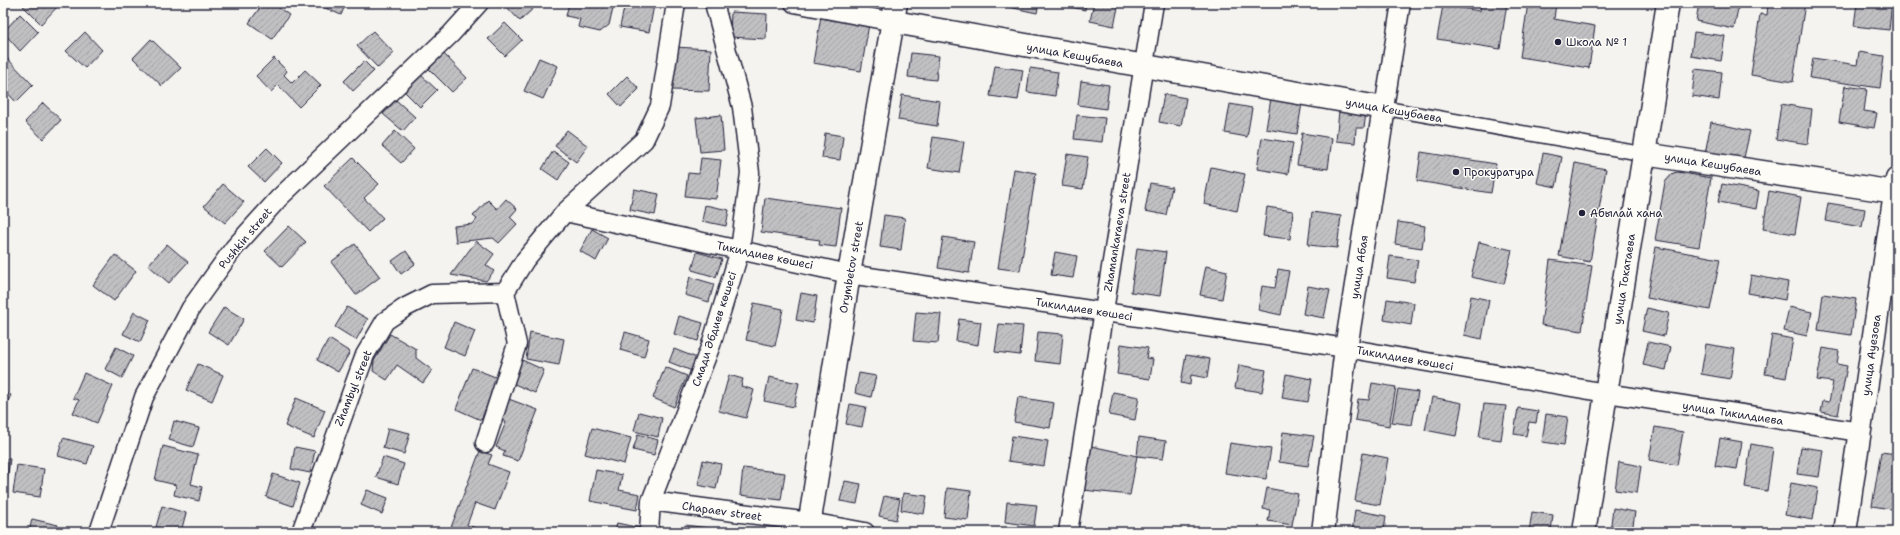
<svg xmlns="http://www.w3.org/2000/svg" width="1900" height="535" font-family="'Shantell Sans',sans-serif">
<defs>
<pattern id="building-hatch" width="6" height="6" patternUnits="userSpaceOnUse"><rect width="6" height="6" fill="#c0bfc2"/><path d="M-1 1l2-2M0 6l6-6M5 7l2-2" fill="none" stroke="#a5a4a8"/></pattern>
</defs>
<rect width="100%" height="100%" fill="#f4f3ef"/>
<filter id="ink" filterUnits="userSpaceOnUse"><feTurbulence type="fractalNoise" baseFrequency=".025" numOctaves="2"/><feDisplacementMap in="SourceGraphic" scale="8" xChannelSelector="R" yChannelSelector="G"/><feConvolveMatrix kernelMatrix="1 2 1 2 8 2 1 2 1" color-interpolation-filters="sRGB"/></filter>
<g filter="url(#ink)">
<!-- building -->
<path fill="url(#building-hatch)" stroke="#22223b" d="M26,3h31l2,2 -18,19 -18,-18z
M263,3h9l17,12 -17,24 -23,-16z
M314,3h32l-5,12z
M503,3h36l-19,18z
M569,3h45l-5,22 -9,7 -22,-5 2,-8 -14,-3z
M625,3h17l12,2 -5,27 -29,-5z
M1004,3h35l-2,10 -33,-7z
M1061,3h25l-1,7 -24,-5z
M1094,3h25l-5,23 -24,-5z
M1339,3h32l-1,5z
M1481,3h26l-7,46 -63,-10 6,-34 37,6z
M1528,3h28l-2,16 41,7 -6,42 -69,-11z
M1699,3h40l-5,26 -38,-8z
M1768,3h37l-12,79 -42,-7 9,-61 7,1z
M1857,3h35l-3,27 -35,-4z
M731,12l36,2 -1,25 -36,-2z
M20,14l18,18 -18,19 -17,-19z
M821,16l48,8 -8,47 -48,-8z
M505,23l17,17 -17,16 -17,-17z
M373,31l21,22 -16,15 -21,-22z
M85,32l17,18 -17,18 -19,-17z
M1694,32l31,4 -4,25 -30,-5z
M151,39l30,29 -19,18 -29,-28z
M674,47l37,2 -2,42 -37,-1z
M1859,52l25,4 -4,32 -70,-10 3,-20 44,7z
M911,53l28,3 -3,24 -28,-3z
M3,54l30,31 -17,17 -13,-14z
M444,54l23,24 -15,14 -23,-23z
M274,58l13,13 -3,4 8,8 13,-13 16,15 -22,22 -21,-22 -7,7 -15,-16z
M539,58l19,8 -15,33 -19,-8z
M364,61l10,10 -21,20 -9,-10z
M995,66l28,4 -5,30 -28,-4z
M1030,68l28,4 -3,24 -28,-4z
M1695,69l27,3 -3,28 -27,-4z
M421,75l16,15 -17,17 -16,-16z
M627,76l12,13 -18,18 -12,-13z
M1081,81l28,4 -3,24 -28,-4z
M1845,86l22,3 -3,22 13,2 -3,15 -35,-6z
M1164,94l22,4 -5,28 -22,-4z
M902,95l38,6 -3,25 -39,-6z
M1271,98l31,5 -5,31 -31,-5z
M396,100l19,17 -12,14 -20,-17z
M43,103l18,17 -18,19 -18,-17z
M1230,104l22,4 -5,29 -22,-4z
M1781,104l31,5 -4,35 -32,-5z
M1339,111l27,2 -2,15h-8l-1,15 -19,-2z
M721,115l3,35 -24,2 -4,-34z
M1077,115l28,3 -3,24 -28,-3z
M1711,122l39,9 -7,31 -38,-8z
M567,130l21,16 -12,16 -21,-16z
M395,131l19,18 -13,14 -19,-17z
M825,133l18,3 -3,24 -18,-2z
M1302,133l30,5 -4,31 -31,-4z
M933,137l31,5 -5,31 -31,-5z
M1262,138l31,5 -5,31 -31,-5z
M267,148l15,15 -18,19 -16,-15z
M553,151l16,11 -11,18 -16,-11z
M1421,152l75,12 -5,29 -74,-12z
M1543,153l19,4 -6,30 -19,-4z
M1067,154l21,3 -5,32 -21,-3z
M353,158l26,26 -15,14 19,20 -15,14 -44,-46z
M701,158l20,2 -5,39 -31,-3 3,-23 11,1z
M1575,163l31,6 -16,93 -31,-6z
M1211,167l34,7 -8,37 -33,-7z
M1014,169l22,4 -16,98 -22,-3z
M1678,172l33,6 -12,69 -44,-7 10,-58 8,-9z
M1150,183l22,4 -6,28 -21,-4z
M223,184l21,18 -19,21 -21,-17z
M1722,184l37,7 -3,18 -38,-7z
M634,189l25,5 -4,21 -25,-5z
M1769,191l32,6 -6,37 -32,-5z
M765,198l76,10 -5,39 -17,-2 1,-5 -59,-8z
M506,199l11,10 -7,8 7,7 -18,19 -6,-5 -37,4 -2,-16 19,-2 4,-5 -4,-3 15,-16 9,9z
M1828,203l37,6 -3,18 -37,-6z
M705,205l24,5 -3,16 -24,-5z
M1267,207l26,4 -3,28 -27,-3z
M1312,212l29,4 -4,32 -29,-3z
M884,215l21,3 -4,32 -21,-3z
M1398,222l27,4 -3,22 -27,-4z
M289,226l17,16 -24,25 -17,-16z
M592,229l16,9 -12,23 -16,-10z
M943,237l31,5 -5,31 -31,-5z
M476,241l18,13 -8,11 8,6 -8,10 -35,-6z
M1479,242l33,8 -8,34 -33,-7z
M167,244l21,18 -19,21 -21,-18z
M355,244l25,33 -24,18 -25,-33z
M1656,247l64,12 -10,51 -63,-12z
M1137,248l29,4 -6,44 -29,-4z
M406,251l9,13 -14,10 -9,-13z
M697,252l25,7 -6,18 -24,-7z
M1055,252l22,4 -4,22 -22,-3z
M115,255l21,16 -22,30 -21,-16z
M1390,256l28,4 -4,22 -27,-4z
M1550,260l42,6 -10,65 -41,-6z
M1206,266l21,5 -5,28 -22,-4z
M1278,269l11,2 -8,44 -23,-5 4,-24 13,2z
M1751,275l37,7 -3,18 -37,-7z
M690,277l24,7 -5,18 -24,-7z
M1308,286l22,4 -6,28 -21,-4z
M801,293l16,3 -4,27 -17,-3z
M1823,294l33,5 -5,36 -33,-5z
M1471,296l18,4 -7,39 -18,-4z
M1387,299l27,4 -3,22 -27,-5z
M754,303l29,6 -8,37 -29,-6z
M224,307l20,12 -15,26 -21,-13z
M347,307l21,12 -12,21 -21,-13z
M1789,307l23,5 -5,24 -23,-5z
M1647,308l22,5 -5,23 -22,-5z
M134,312l16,8 -10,22 -17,-8z
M916,312l25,2 -3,29 -25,-2z
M679,316l24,7 -5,18 -24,-7z
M959,319l22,3 -3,23 -22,-4z
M454,322l21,9 -10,25 -21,-9z
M999,324l24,2 -3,29 -25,-3z
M530,332l34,7 -5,26 -33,-6z
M625,332l24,7 -5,18 -24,-7z
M1038,332l25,2 -3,30 -25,-3z
M390,334l26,15v9l16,12 -9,13 -26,-18 -10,15 -14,-9 1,-10z
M1772,335l21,4 -7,39 -21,-4z
M329,339l21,13 -12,20 -21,-12z
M1648,342l23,5 -5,23 -23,-5z
M1121,344l27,4 -2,10 7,1 -3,20 -33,-5z
M1706,344l29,5 -5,30 -29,-5z
M116,347l17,9 -11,22 -17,-9z
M1823,348l16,3 -2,13 10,2 -9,49 -17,-3 2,-11 6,1 4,-20 -16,-2z
M674,349l23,9 -5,13 -23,-9z
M1186,355l24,4 -3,19 -16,-3 -1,10 -9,-2z
M522,360l22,10 -9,23 -23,-10z
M198,364l25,11 -11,26 -26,-11z
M1239,365l27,5 -4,22 -27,-4z
M665,367l22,9 -13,31 -21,-9z
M472,368l26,10 -17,42 -25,-11z
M84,373l29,13 -16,37 -24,-10 6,-13 -6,-2z
M859,373l17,3 -5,21 -16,-4z
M1286,374l26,5 -4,23 -26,-4z
M729,375l14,4 -2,7 13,4 -8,28 -27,-7z
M769,377l30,6 -5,24 -30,-6z
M1372,383l24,4 -7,39 -34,-6 3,-21 11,1z
M1398,389l20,3 -6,33 -20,-3z
M3,391l8,4 -8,17z
M1113,392l26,5 -4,23 -26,-5z
M1897,394v25l-3,-1z
M1018,397l36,6 -4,25 -36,-6z
M1432,397l30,6 -6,33 -31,-6z
M296,398l29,12 -11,28 -29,-12z
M506,398l32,12 -20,51 -15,-5 2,-5 -9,-4 10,-25 -9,-4z
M850,404l16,3 -4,20 -16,-3z
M1484,404l22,2 -5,34 -22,-3z
M1518,408l20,3 -2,12 -7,-1 -3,14 -12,-2z
M639,412l23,6 -4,19 -24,-6z
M1546,414l22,3 -4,28 -22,-3z
M174,421l25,7 -6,19 -24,-7z
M1655,427l28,5 -6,33 -28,-5z
M388,428l22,5 -6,21 -21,-6z
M592,428l39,10 -7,26 -39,-10z
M1283,432l31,4 -6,30 -29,-4z
M638,434l20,6 -4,15 -21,-5z
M1012,436l36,5 -4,25 -36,-5z
M1139,437l27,4 -3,18 -26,-3z
M63,438l30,8 -6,18 -29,-8z
M1720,438l22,4 -5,27 -22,-3z
M1230,443l41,6 -5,30 -41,-6z
M1751,444l22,4 -6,43 -22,-4z
M163,446l35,9 -7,29 11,3 -3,14 -25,-6 2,-10 -21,-5z
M1091,446l46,10 -7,39 -47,-5z
M295,447l20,4 -5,22 -19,-4z
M1801,447l22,3 -4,27 -22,-3z
M480,451l12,4 -4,9 21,8 -14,38 -20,-7 -8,22 20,7h-32l-5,-2z
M1881,452l16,2v56l-25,-4z
M1363,453l25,5 -8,47 -25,-4z
M383,457l21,7 -6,20 -22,-7z
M3,458l7,1 -4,29 -3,-1z
M703,460l18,4 -5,25 -18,-4z
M1619,462l22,4 -4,27 -22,-3z
M17,465l27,4 -4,28 -27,-4z
M743,468l42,5 -4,27 -41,-5z
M596,470l26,5 -3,15 21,4 -3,16 -47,-9z
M273,474l27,9 -7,23 -27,-9z
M845,481l16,3 -4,20 -17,-3z
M1791,483l27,5 -5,32 -28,-5z
M947,488l24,3 -3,29 -24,-3z
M1267,488l31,6 -6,31 -24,-4 2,-11 -7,-1z
M367,490l21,8 -6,16 -21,-9z
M903,493l24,3 -3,18 -23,-4z
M884,496l16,3 -4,21 -17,-4z
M1007,502l30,3 -3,21 -29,-4z
M162,506l24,7 -5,19h-8l-17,-5z
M1613,508l22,4 -3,20h-22z
M1355,510l31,6 -2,16h-32z
M1532,512l21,3 -2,17h-22z
M32,519l26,6 -2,7h-27z
M617,523l23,5v4h-25z
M685,525l24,3 -1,4h-24z
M1091,527l27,5h-28z
M1273,529l15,3h-16z"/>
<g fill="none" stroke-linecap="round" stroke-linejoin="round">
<defs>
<path id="pedestrian" d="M1384,108l260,46"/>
<path id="minor" d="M794,3l100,19
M1384,108l17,-105
M565,212l284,62 497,74 260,45 254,39
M485,443l32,-99 -12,-52 20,-32 40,-48 79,-72 16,-34 16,-103
M651,501l159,21 55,10
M99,532l45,-135 47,-89 43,-60 45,-50 172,-164 28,-31
M301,532l64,-177 20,-34 21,-14 26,-13 73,-2
M649,532l2,-31 60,-156 29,-95 10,-77 -8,-66 -28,-104
M1068,532l86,-529"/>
<path id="tertiary" d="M894,22l490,86 -38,240 -23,184
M1644,154l251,38
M1584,532l84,-529
M1845,532l52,-353"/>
<path id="secondary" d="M808,532l41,-258 47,-271"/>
</defs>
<!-- pedestrian casing -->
<use href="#pedestrian" stroke="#22223b" stroke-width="16"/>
<!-- minor casing -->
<use href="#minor" stroke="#22223b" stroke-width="21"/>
<!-- tertiary casing -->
<use href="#tertiary" stroke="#22223b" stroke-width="25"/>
<!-- secondary casing -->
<use href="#secondary" stroke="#22223b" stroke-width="25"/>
<!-- pedestrian -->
<use href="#pedestrian" stroke="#fdfcf7" stroke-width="13"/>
<!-- minor -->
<use href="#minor" stroke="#fdfcf7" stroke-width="18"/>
<!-- tertiary -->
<use href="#tertiary" stroke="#fdfcf7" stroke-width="22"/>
<!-- secondary -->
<use href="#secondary" stroke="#fdfcf7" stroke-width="22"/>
</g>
</g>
<!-- markers -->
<g fill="#22223b" stroke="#fdfcf7" stroke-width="1.5">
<circle cx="1558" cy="42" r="4"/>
<circle cx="1456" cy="172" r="4"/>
<circle cx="1582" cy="213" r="4"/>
</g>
<g text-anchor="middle" stroke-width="3" stroke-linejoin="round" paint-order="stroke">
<!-- poi labels -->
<g font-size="11" fill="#22223b" stroke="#fdfcf7" text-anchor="start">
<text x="1566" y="46">Школа № 1</text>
<text x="1464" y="176">Прокуратура</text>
<text x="1590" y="217">Абылай хана</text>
</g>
<!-- street labels -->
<g font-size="11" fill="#22223b" stroke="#fdfcf7">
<text transform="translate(1075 55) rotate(10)" y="4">улица Кешубаева</text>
<text transform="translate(1394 110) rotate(10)" y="4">улица Кешубаева</text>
<text transform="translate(1713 164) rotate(9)" y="4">улица Кешубаева</text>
<text transform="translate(1117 232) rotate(-81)" y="4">Zhamankaraeva street</text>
<text transform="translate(245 238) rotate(-50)" y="4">Pushkin street</text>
<text transform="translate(765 255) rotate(12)" y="4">Тикилдиев көшесі</text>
<text transform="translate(851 267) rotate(-80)" y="4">Orymbetov street</text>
<text transform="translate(1359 267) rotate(-81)" y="4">улица Абая</text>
<text transform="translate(1624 279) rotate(-81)" y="4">улица Токатаева</text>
<text transform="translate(1084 309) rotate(9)" y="4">Тикилдиев көшесі</text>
<text transform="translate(714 329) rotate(-72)" y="4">Смади Әбдиев көшесі</text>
<text transform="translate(1871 355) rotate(-82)" y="4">улица Ауезова</text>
<text transform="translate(1405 358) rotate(10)" y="4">Тикилдиев көшесі</text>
<text transform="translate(353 388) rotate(-68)" y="4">Zhambyl street</text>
<text transform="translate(1733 413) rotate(9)" y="4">улица Тикилдиева</text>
<text transform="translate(722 511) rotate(8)" y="4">Chapaev street</text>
</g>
</g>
<!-- margin -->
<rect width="1900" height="535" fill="none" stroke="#fdfcf7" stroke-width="16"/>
<rect x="8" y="8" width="1884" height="519" fill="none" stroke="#22223b" stroke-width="1.5" filter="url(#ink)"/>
</svg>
